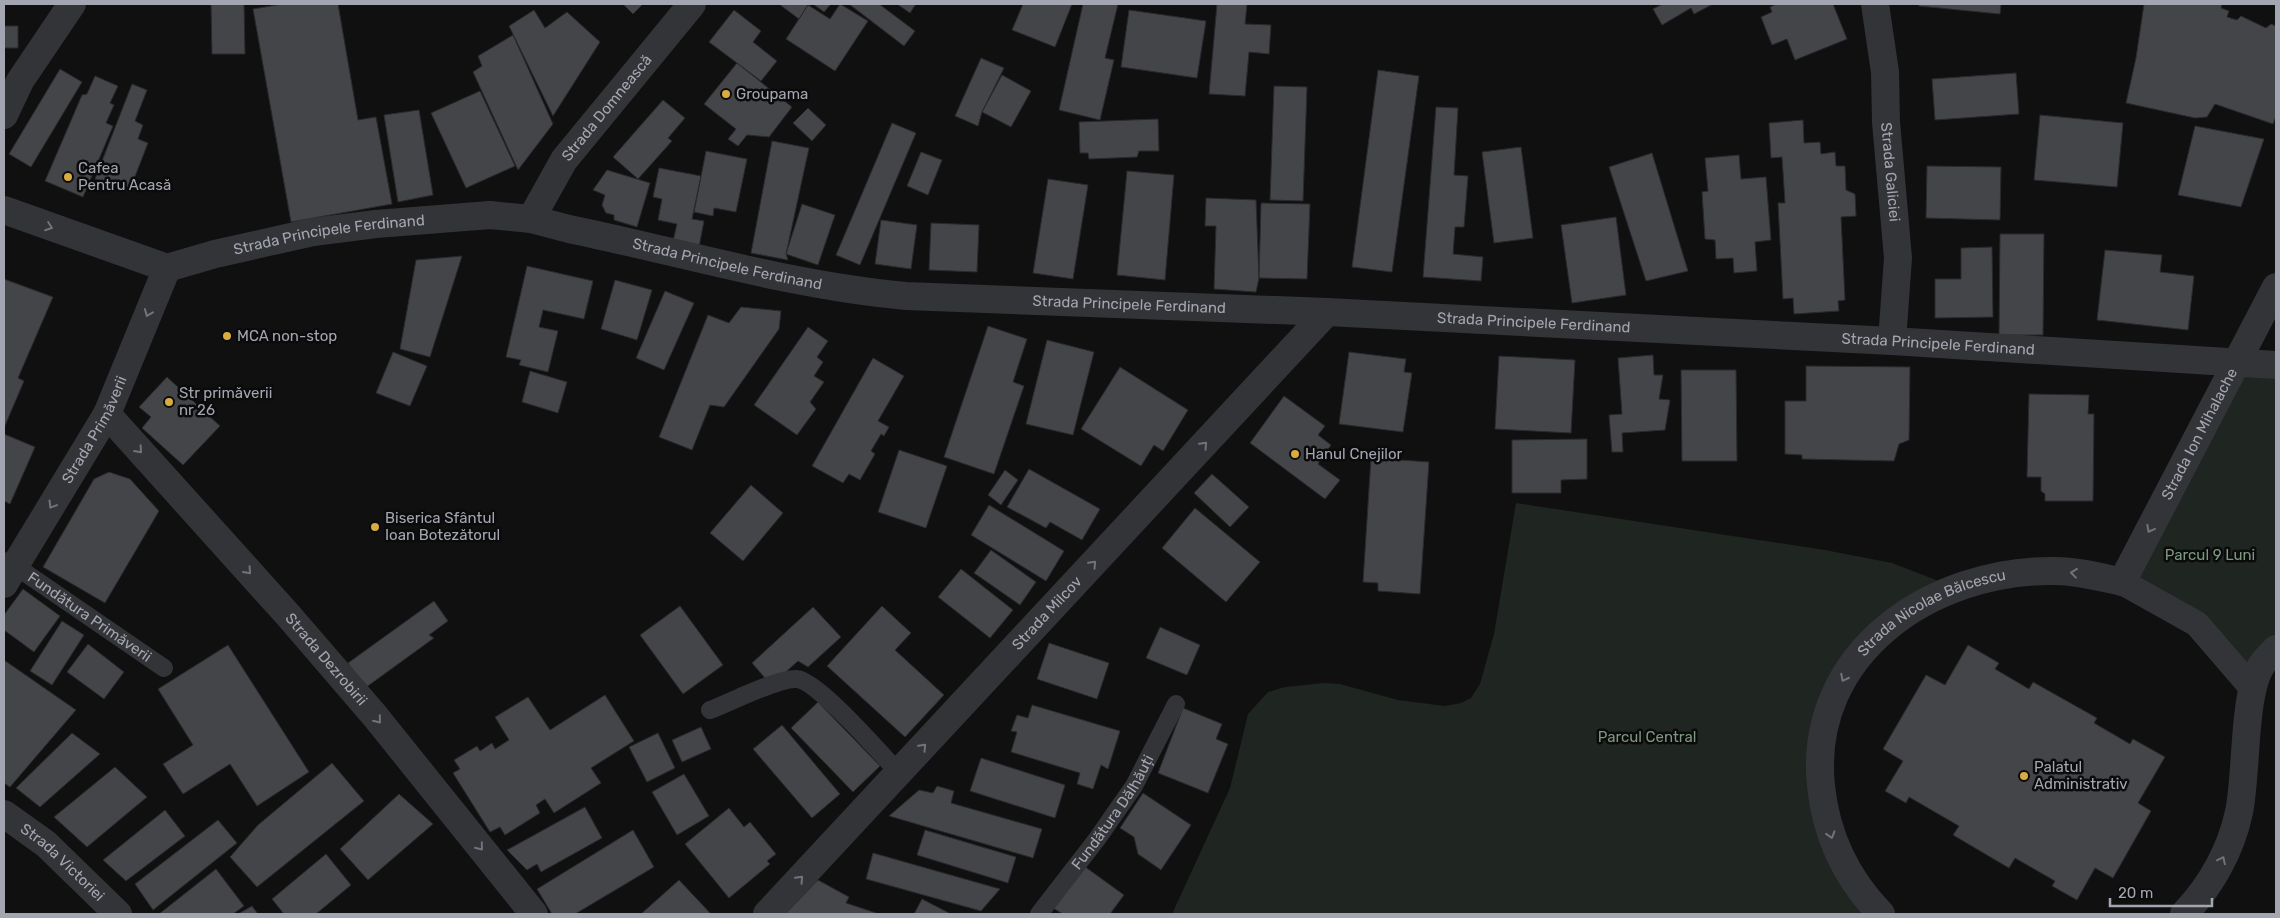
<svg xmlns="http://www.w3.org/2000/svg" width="2280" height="918" font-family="Rubik,sans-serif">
<rect width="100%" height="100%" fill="#101011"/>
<!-- green -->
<path fill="#1f2520" d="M2238,362l38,3v284l-23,40 -29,-34 -102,-73z
M1516,503l309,47 67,13 65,25 -111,85 -23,134 58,107h-709l58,-126 18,-74 20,-22 17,-5 39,-4 16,1 58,16 47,6 16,-3 10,-5 9,-14 14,-50z"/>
<!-- building -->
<path fill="#444549" stroke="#2a2a2d" d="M211,4h33l1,50h-33z
M283,4h55l20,116 18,-3 16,87 -101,18 -38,-213z
M623,4h20l-10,10z
M779,4h32l-3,1 -9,14z
M813,4h18l-7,8z
M840,4l28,17 -33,50 -49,-32 22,-34 22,14z
M849,4h30l36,27 -11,15z
M897,4h19l-6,9z
M1023,4h49l-17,43 -43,-17z
M1083,4h35l-13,54 9,2 -14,60 -41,-10z
M1217,4h30l-2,20 26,1 -2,29 -20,-2 -4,44 -36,-2z
M1663,4h50l-19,10 -3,-6 -29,17 -9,-16z
M1777,4h56l14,35 -52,21 -8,-21 -15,6 -11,-28 11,-5 -2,-5z
M1919,4h82l-1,10 -81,-8z
M2144,4h78l-1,4 8,3 -2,6 10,3 4,-4 25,12 5,-4 5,2v90l-3,8 -58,-20 -8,13 -12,1 -69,-15 10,-45z
M534,10l11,18 22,-16 33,30 -47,74 -44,-90z
M734,10l27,21 -8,11 24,19 -16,20 -52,-39z
M1129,10l77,11 -9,57 -76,-11z
M4,26h14v22h-14z
M513,35l40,89 -35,46 -45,-98 9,-6 -4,-10z
M981,58l23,10 -22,44 -4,14 -23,-10z
M737,63l55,44 -23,30 -22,-2 -9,11 -10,-7 8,-10 -32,-25z
M60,69l22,13 -51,85 -22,-13z
M1378,70l41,6 -27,196 -40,-5z
M2016,73l3,41 -84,6 -3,-41z
M1002,75l29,16 -20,36 -29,-15z
M95,76l23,10 -8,17 4,2 -8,18 7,3 -30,71 -38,-16 37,-86 5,-1z
M132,84l15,6 -12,31 8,4 -5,14 10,4 -19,49 -34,-13z
M1274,86l33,1 -4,114 -33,-1z
M480,91l35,75 -49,22 -35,-75z
M663,100l22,18 -17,20 4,3 -34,38 -25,-22z
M1436,107l22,1 -4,67 14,1 -4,51h-9l-2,27 30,3 -2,24 -58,-4z
M808,108l18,17 -14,16 -19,-18z
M419,110l14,85 -35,7 -14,-87z
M2040,115l83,8 -6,64 -83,-7z
M1158,119l1,32h-20l-2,6 -48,2 -1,-6h-8l-1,-31z
M1803,120l1,23 16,-1 1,12 14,-2 1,14h9l1,24 9,4 1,22 -15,1 4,83 -7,1 1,10 -45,3 -1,-16 -10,1 -5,-96h7l-3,-46 -11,1 -2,-35z
M892,123l24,10 -56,132 -24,-10z
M2195,126l69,13 -23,68 -63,-12z
M772,141l37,7 -23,106 2,6 -37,-7z
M1521,147l12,91 -39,5 -12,-91z
M706,151l41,8 -11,53 -22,-4 -1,8 -19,-4z
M921,152l21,8 -14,35 -21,-9z
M1652,153l36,118 -42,10 -37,-114z
M1739,155l2,24 25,-2 5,63 -16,2 2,29 -23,2 -1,-15 -17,1 -1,-19 -10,-1 -3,-47 6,-1 -3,-33z
M1927,166l74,1 -1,53 -74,-2z
M659,168l42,8 -9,43 12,2 -5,26 -26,-6 4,-17 -19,-4 4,-21 -9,-2z
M607,170l43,13 -13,44 -23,-7v-5l-8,-2 -4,-8 3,-10 -12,-5z
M1127,171l47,4 -9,105 -48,-5z
M1048,179l40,6 -15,94 -40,-6z
M1206,198l50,2 3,78 -3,14 -42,-3 2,-63h-11z
M1261,203l49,1 -3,75 -48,-1z
M802,204l33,11 -17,50 -32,-11z
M1616,217l10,78 -54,8 -11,-78z
M881,220l36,5 -6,44 -36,-5z
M931,223l48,2 -2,47 -48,-2z
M2000,234h44l-1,101h-44z
M1992,247l1,70 -58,1v-39h26v-31z
M2105,250l57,5 -2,17 34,4 -6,54 -91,-10z
M462,256l-32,101 -30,-8 16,-89z
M527,266l66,15 -9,38 -41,-9 -4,17 19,4 -10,41 -29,-7 2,-5 -15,-3z
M4,279l49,18 -35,81 6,3 -20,47z
M615,280l37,10 -15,50 -36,-11z
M665,291l29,12 -30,67 -28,-12z
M741,307l40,4 -2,18 -55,78 -14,-2 -18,45 -33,-13 49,-122 21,8z
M988,326l39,13 -14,43 11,4 -30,88 -50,-17z
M808,327l20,14 -11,16 6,5 -9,14 10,6 -14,20 6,7 -19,26 -43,-30z
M1047,340l47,12 -21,83 -47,-11z
M393,352l34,14 -17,40 -34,-13z
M1349,352l57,7 -2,13 8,1 -9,59 -64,-8z
M1653,355l1,20h9l-4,24 11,1 -5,30 -43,3 1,19h-11l-3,-37 13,-1 -4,-56z
M1499,356l76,4 -4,73 -76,-4z
M873,358l31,18 -26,45 11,6 -5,9 -3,-2 -10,17 4,3 -15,26 -11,-6 -6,9 -31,-17z
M1806,366l104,1 -1,73 -10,4 -5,17 -92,-2v-4l-17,-1v-53h21z
M1120,367l68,43 -25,41 -9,-6 -13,21 -60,-37z
M1681,370h55l1,91h-55z
M530,371l37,11 -9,31 -36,-11z
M167,377l53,49 -37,39 -41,-37 9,-11 -12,-10z
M2029,394l60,1 -1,19h6l-1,87h-48v-7l-4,-3v-14h-14z
M1284,396l41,30 -7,9 13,10 -13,19 22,16 -15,19 -75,-56z
M4,434l31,13 -25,57 -6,-3z
M1587,439v40l-26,1v13h-49v-53z
M899,450l48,16 -21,62 -48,-16z
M1371,458l58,4 -9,132 -42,-3v-8l-15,-1z
M1029,469l71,40 -18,31 -32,-18 -4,6 -39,-21z
M1005,470l13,10 -17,25 -13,-10z
M109,472l21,7 29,32 -54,92 -62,-36 51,-88z
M1212,474l37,33 -19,20 -36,-34z
M751,485l32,28 -40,48 -33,-28z
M989,505l75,46 -18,30 -75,-46z
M1195,508l65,54 -34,40 -64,-54z
M991,550l45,32 -16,23 -46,-32z
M961,569l52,41 -23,28 -52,-41z
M23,589l37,27 -26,36 -30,-22v-15z
M434,601l14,20 -19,14 5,3 -69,50 -17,-25z
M680,606l43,59 -40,29 -43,-59z
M882,606l29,27 -16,17 49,45 -39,42 -78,-71z
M813,607l28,30 -33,30 -10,-6 -27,24 -19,-22z
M62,621l22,14 -32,50 -22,-14z
M1160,627l40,18 -13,30 -41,-17z
M1049,643l60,20 -12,36 -60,-20z
M88,644l36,28 -20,27 -37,-27z
M228,645l81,127 -52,34 -27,-42 -47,30 -20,-30 30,-19 -35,-56z
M1968,645l31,18 -4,6 34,20 4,-7 64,36 -3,5 36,21 3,-5 32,18 -27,46 13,8 -38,67 -18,-10 -18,32 -25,-14 3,-5 -40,-23 -6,10 -56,-33 6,-9 -50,-29 -3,6 -21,-12 18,-30 -20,-12 43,-74 19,10z
M4,660l72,50 -66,77 -6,-4z
M605,695l29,46 -43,27 10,15 -47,30 -9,-14 -9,6 4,8 -35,22 -5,-8 -10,5 -37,-59 7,-4 -6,-9 23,-14 3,5 12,-8 3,6 14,-9 -14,-23 33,-20 22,33z
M818,702l62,64 -27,26 -62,-64z
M1032,705l88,26 -12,38 -7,-4 -8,24 -16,-5 3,-11 -69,-21 6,-20 -6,-1 6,-16 11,3z
M1183,708l39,16 -6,15 12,5 -20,49 -50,-20z
M782,725l58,69 -28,24 -59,-69z
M701,727l10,22 -29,13 -10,-22z
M72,733l28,21 -60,53 -24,-19z
M658,733l17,35 -28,14 -18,-35z
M981,758l84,27 -10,33 -85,-27z
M332,763l32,38 -107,86 -27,-30 28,-32z
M115,767l32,30 -60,50 -33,-30z
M684,774l25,42 -32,19 -25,-43z
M937,786l17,5 -3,12 91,26 -9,29 -144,-42 30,-26 14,3z
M1143,793l48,32 -30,45 -23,-16 -4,-17 -14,-9z
M399,794l34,30 -65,56 -28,-31z
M585,807l17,31 -61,34 -4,-8 -10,6 -20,-20z
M729,808l15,19 6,-5 26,32 -9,7 3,3 -41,34 -44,-54z
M165,810l20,26 -59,45 -23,-21z
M218,820l19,23 -84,67 -18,-26z
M633,830l21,37 -79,47h-23l-15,-25z
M925,830l91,27 -8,26 -91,-28z
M873,853l127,36 -19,22 -115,-32z
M326,854l25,31 -35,29h-32l-12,-15z
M1084,866l40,29 -14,19h-47l-10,-6z
M216,869l28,37 -11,8h-74z
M679,880l32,34h-70z
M818,880l31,17 -3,6 33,11h-94z
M922,899l27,14v1h-35z
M252,906l6,8h-20z"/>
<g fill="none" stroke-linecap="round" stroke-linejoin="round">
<!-- service -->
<g stroke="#333438" stroke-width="18">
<path id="s1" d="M8,561l156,107"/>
<path d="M710,710c19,-7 70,-33 87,-31 21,2 85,76 102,94"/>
<path id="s2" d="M1039,914l58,-75 37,-53 42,-82"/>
</g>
<!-- pedestrian -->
<path stroke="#333438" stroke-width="26" d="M2122,582l75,42 56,65"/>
<!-- minor -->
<g stroke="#333438" stroke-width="28">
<path id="s3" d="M1875,4l10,68 1,50 12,136 -6,83"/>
<path d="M4,115l16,-34 52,-77"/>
<path id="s4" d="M107,414l181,201 87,101 159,198"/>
<path id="s5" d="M767,914l560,-602"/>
</g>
<!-- tertiary -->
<g stroke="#333438" stroke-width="28">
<path id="s6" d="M4,210l163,58 48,-14 98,-22 63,-8 114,-9 41,4 38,10c112,23 223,57 337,67l421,16 565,29 384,24"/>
<path id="s7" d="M531,219l33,-59 128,-156"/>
<path id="s8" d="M4,584l103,-170 60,-146"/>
<path id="s9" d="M4,814l42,30 72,70"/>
<path id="s10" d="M1881,914c-34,-35 -55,-79 -60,-128 -14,-133 111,-217 234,-215 22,0 45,6 67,11l154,-295"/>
<path d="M2184,914c27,-28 47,-64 55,-102 8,-38 4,-117 22,-146 4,-7 10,-12 15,-17"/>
</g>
</g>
<!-- one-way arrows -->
<defs><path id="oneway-chevron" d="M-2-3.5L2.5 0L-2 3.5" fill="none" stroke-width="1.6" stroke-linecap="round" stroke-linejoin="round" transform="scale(1.25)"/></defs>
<g stroke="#71737a">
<use href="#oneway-chevron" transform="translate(49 227) rotate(20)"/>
<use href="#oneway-chevron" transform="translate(148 313) rotate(112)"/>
<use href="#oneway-chevron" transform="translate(1204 445) rotate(-47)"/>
<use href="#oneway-chevron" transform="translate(139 450) rotate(48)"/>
<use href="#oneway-chevron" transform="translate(52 505) rotate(121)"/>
<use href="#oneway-chevron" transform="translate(2150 529) rotate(118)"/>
<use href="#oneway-chevron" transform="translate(1093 564) rotate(-47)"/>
<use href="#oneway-chevron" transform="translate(248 571) rotate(48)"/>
<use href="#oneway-chevron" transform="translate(2074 573) rotate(-173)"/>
<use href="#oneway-chevron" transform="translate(1844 678) rotate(117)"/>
<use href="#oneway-chevron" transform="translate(378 720) rotate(51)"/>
<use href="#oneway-chevron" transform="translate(923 747) rotate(-47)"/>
<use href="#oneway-chevron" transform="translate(1831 835) rotate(73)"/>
<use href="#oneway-chevron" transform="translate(480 847) rotate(51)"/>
<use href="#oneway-chevron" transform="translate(2222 860) rotate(-64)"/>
<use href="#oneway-chevron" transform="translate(800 879) rotate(-47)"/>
</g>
<!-- markers -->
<g fill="#d9ac40" stroke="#0b0b0c" stroke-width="2">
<circle cx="726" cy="94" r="5"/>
<circle cx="68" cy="177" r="5"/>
<circle cx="227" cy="336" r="5"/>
<circle cx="169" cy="402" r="5"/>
<circle cx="1295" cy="454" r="5"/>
<circle cx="375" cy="527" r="5"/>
<circle cx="2024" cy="776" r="5"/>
</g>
<g text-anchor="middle" stroke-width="5" stroke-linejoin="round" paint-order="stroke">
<!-- poi labels -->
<g font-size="15" fill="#a3a6b0" stroke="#0b0b0c" text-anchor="start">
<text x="736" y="99">Groupama</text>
<text x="78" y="173">Cafea<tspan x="78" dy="17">Pentru Acasă</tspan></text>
<text x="237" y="341">MCA non-stop</text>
<text x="179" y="398">Str primăverii<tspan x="179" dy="17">nr 26</tspan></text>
<text x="1305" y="459">Hanul Cnejilor</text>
<text x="385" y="523">Biserica Sfântul<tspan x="385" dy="17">Ioan Botezătorul</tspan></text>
<text x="2034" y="772">Palatul<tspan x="2034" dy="17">Administrativ</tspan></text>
</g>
<!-- street labels -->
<g font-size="15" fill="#a3a6b0" stroke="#0b0b0c">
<text dy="5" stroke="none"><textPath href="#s7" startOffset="135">Strada Domnească</textPath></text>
<text dy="5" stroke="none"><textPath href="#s3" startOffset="169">Strada Galiciei</textPath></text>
<text dy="5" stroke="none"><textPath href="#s6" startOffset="339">Strada Principele Ferdinand</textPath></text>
<text dy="5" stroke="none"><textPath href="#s6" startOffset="744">Strada Principele Ferdinand</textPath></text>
<text dy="5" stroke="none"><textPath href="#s6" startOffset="1149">Strada Principele Ferdinand</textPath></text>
<text dy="5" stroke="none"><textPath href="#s6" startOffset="1554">Strada Principele Ferdinand</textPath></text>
<text dy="5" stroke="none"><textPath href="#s6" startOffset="1959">Strada Principele Ferdinand</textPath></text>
<text dy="5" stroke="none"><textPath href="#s8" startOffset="179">Strada Primăverii</textPath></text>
<text dy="5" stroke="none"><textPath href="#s10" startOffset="739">Strada Ion Mihalache</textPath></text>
<text dy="5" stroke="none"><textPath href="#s5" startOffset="411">Strada Milcov</textPath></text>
<text dy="5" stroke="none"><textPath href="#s1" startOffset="99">Fundătura Primăverii</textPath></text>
<text dy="5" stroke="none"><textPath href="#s10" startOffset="370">Strada Nicolae Bălcescu</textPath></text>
<text dy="5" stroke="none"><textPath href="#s4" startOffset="329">Strada Dezrobirii</textPath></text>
<text dy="5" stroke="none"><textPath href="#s2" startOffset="126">Fundătura Dălhăuți</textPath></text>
<text dy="5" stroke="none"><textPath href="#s9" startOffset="76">Strada Victoriei</textPath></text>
</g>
<!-- park labels -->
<g font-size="15" fill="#7c997f" stroke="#0b0b0c">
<text x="2210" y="560">Parcul 9 Luni</text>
<text x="1647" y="742">Parcul Central</text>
</g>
</g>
<!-- border -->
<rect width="2280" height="918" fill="none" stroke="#a3a6b0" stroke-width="10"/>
<!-- scale -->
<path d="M2110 898v8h102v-8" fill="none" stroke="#a3a6b0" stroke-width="2.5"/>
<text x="2118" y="898" font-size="15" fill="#a3a6b0" stroke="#0b0b0c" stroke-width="4" paint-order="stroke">20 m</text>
</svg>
